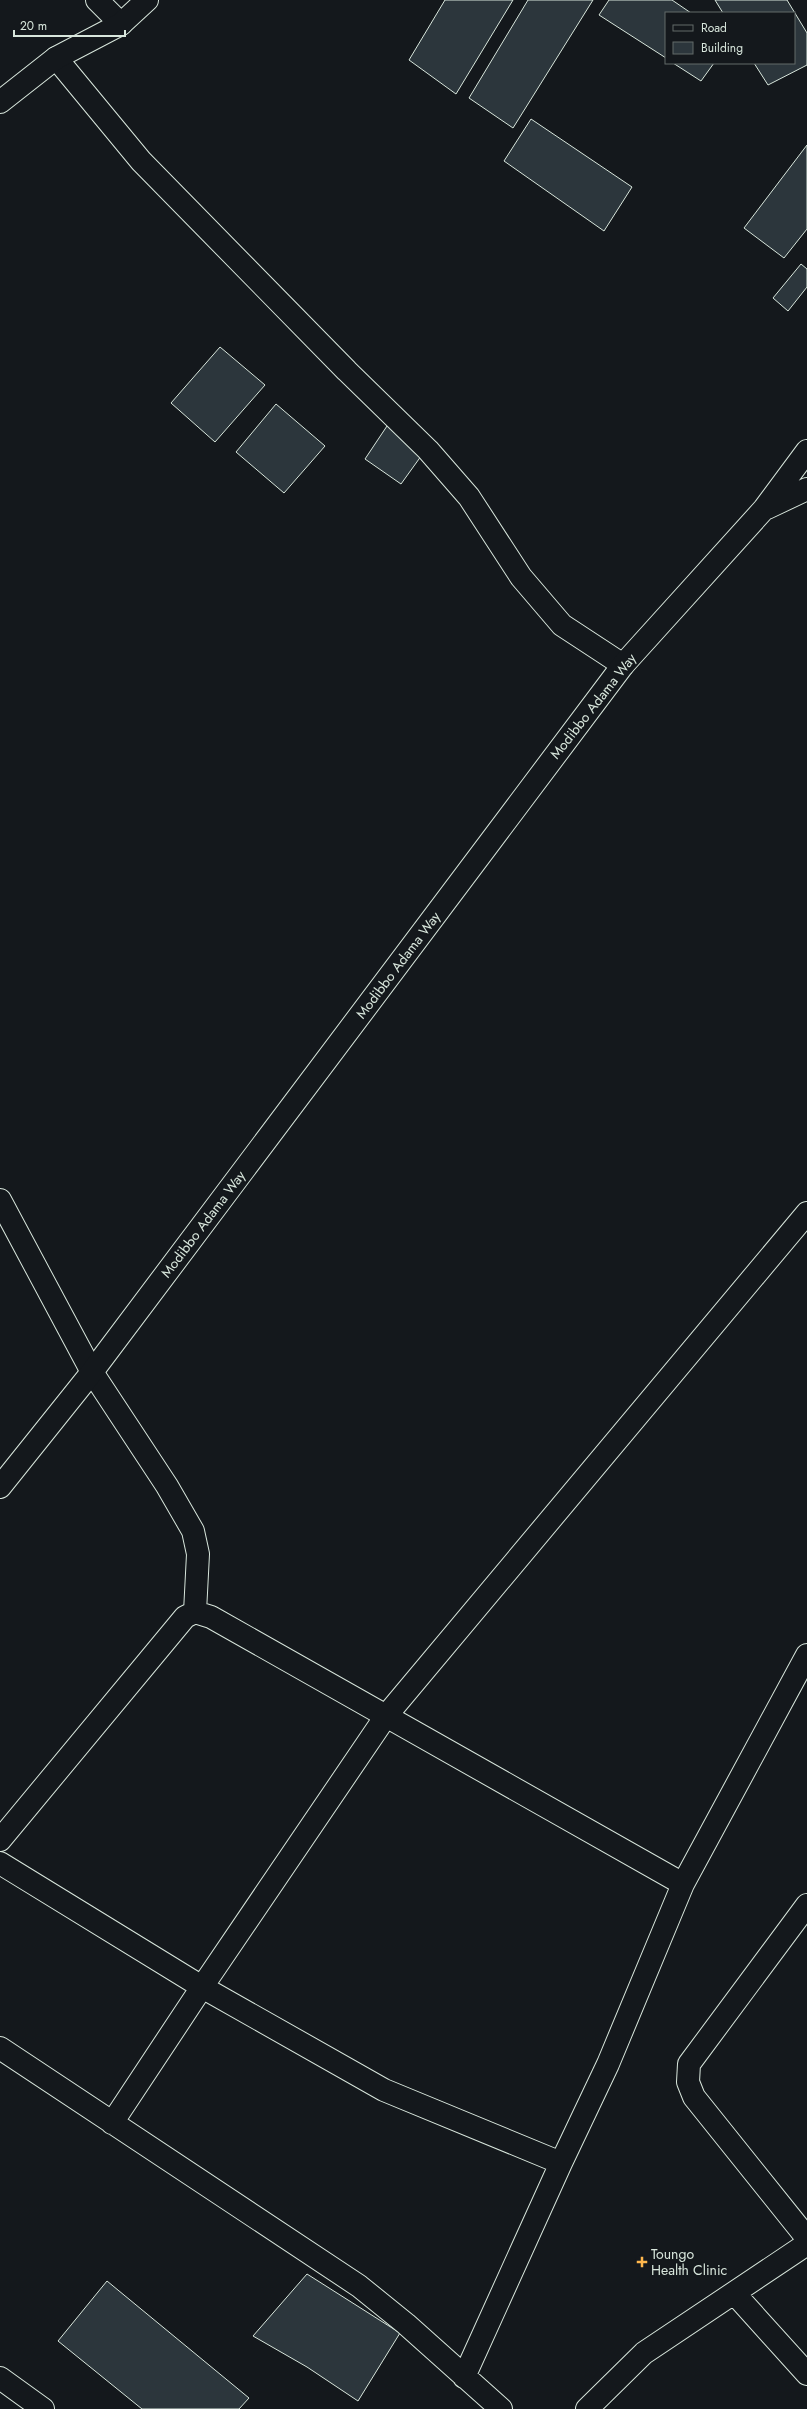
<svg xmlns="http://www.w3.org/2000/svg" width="807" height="2409" font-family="Jost,sans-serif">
<rect width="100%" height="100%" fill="#14181c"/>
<!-- building -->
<path fill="#2c363c" stroke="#d8e6dc" d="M445,0h68l-57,94 -47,-34z
M528,0h65l-80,128 -44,-30z
M609,0h63l19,13h-25v45l-67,-43z
M715,0h72l20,33v32l-39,20 -14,-22h40v-50h-71z
M673,63h41l-13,18z
M531,119l101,68 -28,44 -100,-70z
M807,145v84l-23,29 -40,-30z
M801,264l6,5v18l-19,24 -15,-13z
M220,347l45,38 -50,57 -44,-39z
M276,404l49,42 -41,47 -48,-41z
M387,426l37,26 -23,32 -36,-25z
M307,2274l93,59 -42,68 -51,-34 -54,-31z
M107,2281l142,117 -10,11h-97l-84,-68z"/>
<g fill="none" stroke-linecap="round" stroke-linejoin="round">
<defs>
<path id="street" d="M97,0l24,24
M56,58l85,103 206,210 81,79 41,47 52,80 41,48 61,40
M0,1200l92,172 75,114 26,45 5,23 -3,58
M0,1840l185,-223 10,-5 16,5 472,267
M0,1863l202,124 182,103 177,73
M807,1905l-118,159 -1,18 6,15 113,141
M0,2048l359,238 47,38 95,85
M112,2123l90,-136 184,-271 421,-503
M734,2293l73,81
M464,2377l97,-214 47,-99 75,-180 124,-229
M0,2378l43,31
M587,2409l57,-56 163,-109"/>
<path id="secondary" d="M0,102l56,-44 65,-34 26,-24
M767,508l40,-19
M0,1487l92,-115 531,-707 141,-156 43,-58"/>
</defs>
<!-- street casing -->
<use href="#street" stroke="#d8e6dc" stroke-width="24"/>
<!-- secondary casing -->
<use href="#secondary" stroke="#d8e6dc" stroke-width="24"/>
<!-- street -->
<use href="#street" stroke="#14181c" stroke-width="22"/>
<!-- secondary -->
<use href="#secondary" stroke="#14181c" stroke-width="22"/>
</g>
<!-- markers -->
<path fill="#ffb74d" stroke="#14181c" stroke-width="1.5" d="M640 2256h4v4h4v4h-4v4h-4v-4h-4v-4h4z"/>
<g text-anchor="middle" stroke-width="3" stroke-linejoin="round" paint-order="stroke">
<!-- street labels -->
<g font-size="14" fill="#d8e6dc" stroke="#14181c">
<text transform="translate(593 706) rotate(-52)" y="5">Modibbo Adama Way</text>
<text transform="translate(398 965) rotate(-53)" y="5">Modibbo Adama Way</text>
<text transform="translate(203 1224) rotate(-53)" y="5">Modibbo Adama Way</text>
</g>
<!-- poi labels -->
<g font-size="14" fill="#d8e6dc" stroke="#14181c" text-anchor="start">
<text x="651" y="2259">Toungo<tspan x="651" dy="16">Health Clinic</tspan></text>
</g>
</g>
<!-- legend -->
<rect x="665" y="12" width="130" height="52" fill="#14181c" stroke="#626a69"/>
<rect x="673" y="25" width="20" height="6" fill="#14181c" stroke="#626a69"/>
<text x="701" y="32" font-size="12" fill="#d8e6dc">Road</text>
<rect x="673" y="42" width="20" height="12" fill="#2c363c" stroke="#626a69"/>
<text x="701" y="52" font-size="12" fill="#d8e6dc">Building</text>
<!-- scale -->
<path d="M14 30v6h111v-6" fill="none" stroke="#d8e6dc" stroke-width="2"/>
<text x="20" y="30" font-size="12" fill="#d8e6dc" stroke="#14181c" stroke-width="3" paint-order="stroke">20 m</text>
</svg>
